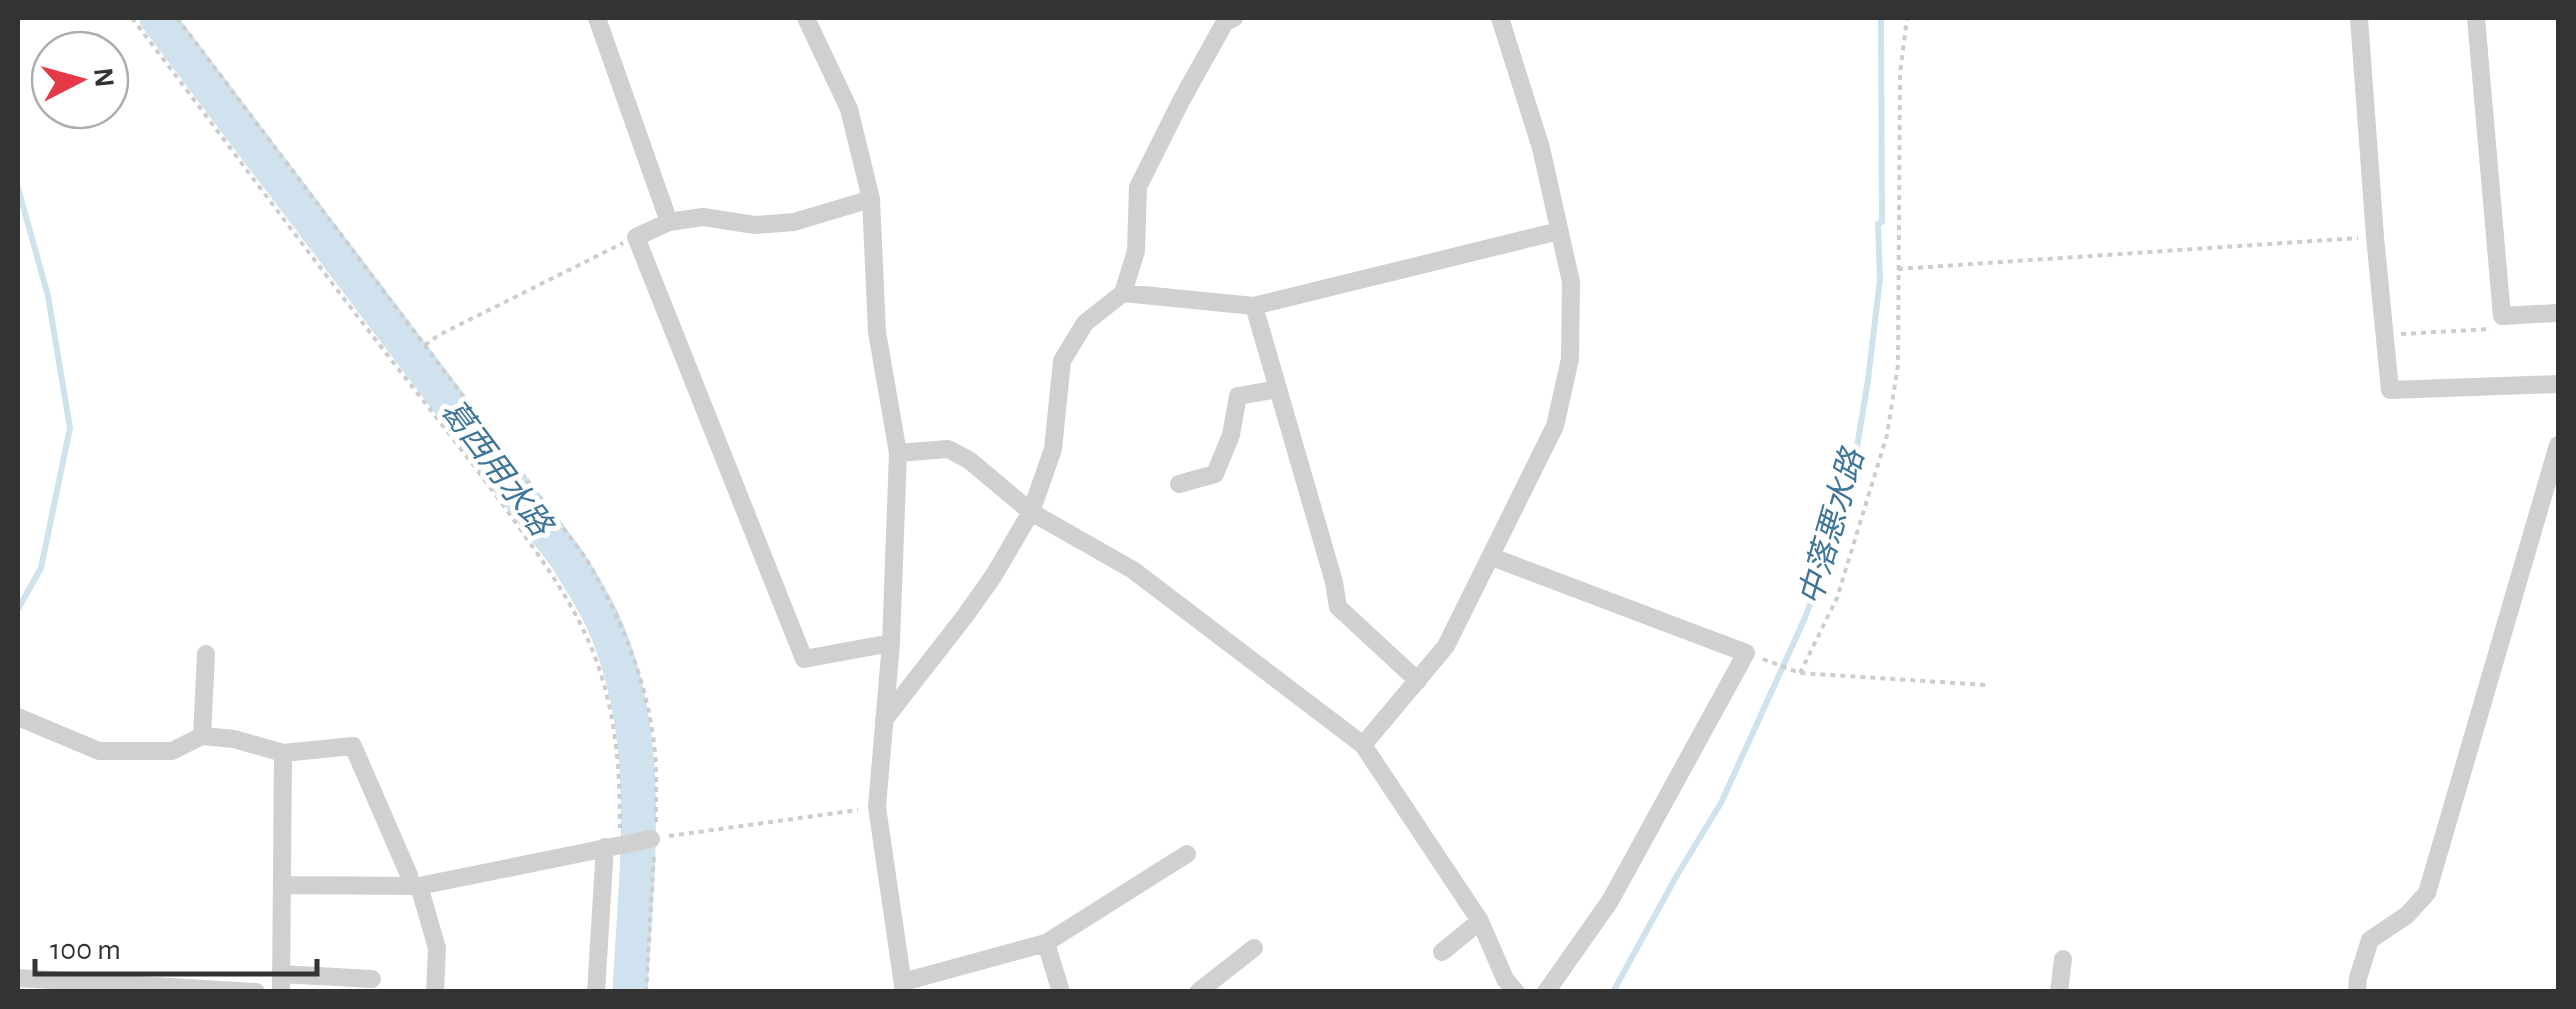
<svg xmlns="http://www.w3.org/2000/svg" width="2576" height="1009" font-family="'Alegreya Sans','Noto Sans JP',sans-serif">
<rect width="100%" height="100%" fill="#fff"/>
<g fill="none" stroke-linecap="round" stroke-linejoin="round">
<!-- stream -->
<path stroke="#cfe2ee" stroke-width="6" d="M18,188l30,108 22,132 -29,140 -23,41
M1613,992l64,-117 44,-72 83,-183 27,-70 21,-73 16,-97 12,-101 -2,-55 4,-2 -1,-204"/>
<!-- river -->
<path stroke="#cfe2ee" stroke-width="35" d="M157,18l409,539c12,20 25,39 35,60 55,117 35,250 29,375"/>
<!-- path -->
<path stroke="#cdcdcd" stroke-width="4" stroke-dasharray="5 5" stroke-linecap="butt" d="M132,18c81,106 161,215 243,321 48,62 98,123 143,187 29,41 59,83 77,131 21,56 25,112 25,171
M177,18l410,542c33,57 59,117 67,183 3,26 2,52 2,79
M1898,269l460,-31
M2401,334l90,-5
M425,345l14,-10 184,-92
M1763,659l37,14 186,12
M1800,673l37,-75 50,-163 11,-70 2,-292 7,-55
M669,836l189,-26
M646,992l8,-136"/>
<!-- minor -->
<path stroke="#d0d0d0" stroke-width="18" d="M597,18l72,204 -33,15 168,422 87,-16
M806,18l43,91 22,90 6,133 21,121 -7,190 -14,164 27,185
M1234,18l-9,4 -44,79 -43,86 -2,64 -13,42 -38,30 -23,38 -9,88 -22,63 102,58 230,175 117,176 25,58 11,13
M2359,18l16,219 15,153 168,-6
M2476,18l26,298 56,-3
M669,222l34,-5 52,8 39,-3 77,-23
M1123,293l131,13
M1179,484l36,-10 16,-39 7,-39 40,-7
M1492,557l254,96 -136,248 -64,91
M1418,681l-80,-74 -4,-25 -80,-276 305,-75
M18,717l81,34h73l30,-15 32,3 49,14 70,-7 56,129 1,11
M884,720l81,-104 29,-41 37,-63 -62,-52 -21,-11 -50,4
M202,736l4,-82
M1363,745l83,-99 109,-220 15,-67 1,-77 -30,-134 -41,-130
M283,885l136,1 232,-47
M419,886l18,62 -2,44
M1046,943l141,-89
M1442,952l38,-31
M281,974l91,5
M18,978l238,14
M903,982l143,-39 15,49
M281,992l2,-239
M596,992l9,-145
M1198,992l56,-44
M2059,992l4,-33
M2357,992l1,-14 12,-38 37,-25 20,-22 131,-448"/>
</g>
<g text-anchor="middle" stroke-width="10" stroke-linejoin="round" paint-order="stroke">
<!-- water labels -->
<g font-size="32" font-style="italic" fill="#3f7597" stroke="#fff">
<text transform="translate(497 467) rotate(53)" y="11">葛西用水路</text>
<text transform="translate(1831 527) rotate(-74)" y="11">中落悪水路</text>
</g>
</g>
<!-- border -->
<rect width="2576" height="1009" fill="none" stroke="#333333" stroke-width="40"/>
<!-- north arrow -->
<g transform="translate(80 80) rotate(84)"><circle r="48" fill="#ffffff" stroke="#adadad" stroke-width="2.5"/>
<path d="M0-8L18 38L0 25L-18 38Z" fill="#e63946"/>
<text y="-15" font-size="28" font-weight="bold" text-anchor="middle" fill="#333333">N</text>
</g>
<!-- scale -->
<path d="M35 959v15h282v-15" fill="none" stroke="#333333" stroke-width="5"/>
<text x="50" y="959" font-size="30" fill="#333333" stroke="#ffffff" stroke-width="8" paint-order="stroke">100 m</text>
</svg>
